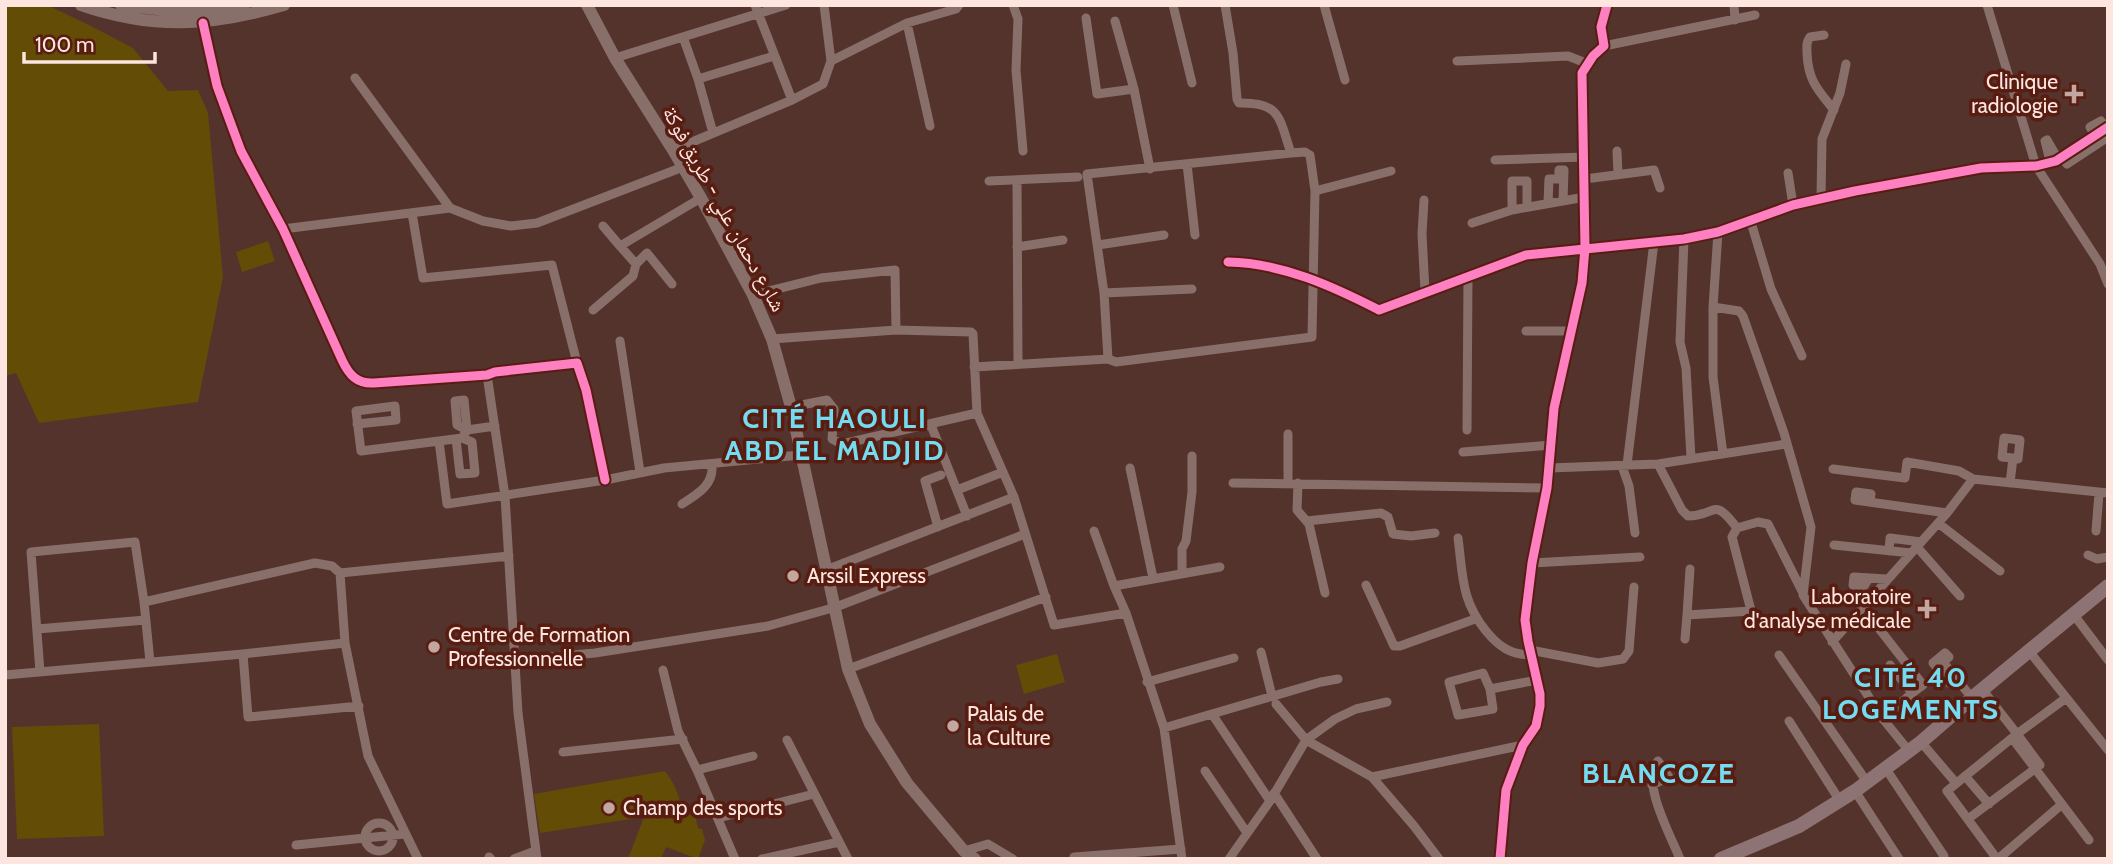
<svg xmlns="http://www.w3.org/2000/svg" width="2113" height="864" font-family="Cabin,'Noto Naskh Arabic',sans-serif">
<rect width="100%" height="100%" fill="#54332d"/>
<!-- green -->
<path fill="#624c06" d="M5,5h42l44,21 42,22 35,43 30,-1 10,23 15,164 -25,125 -159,21 -23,-50 -11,3z
M268,241l7,20 -33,11 -6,-20z
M1057,654l8,28 -41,12 -8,-29z
M99,724l5,112 -87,3 -5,-112z
M665,771c11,14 15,27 18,44h12l3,13 4,1 3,11 -7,19 -32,-12 -5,12h-33l16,-42 -104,16 -6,-39z"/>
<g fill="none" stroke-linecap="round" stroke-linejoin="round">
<!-- street -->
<path stroke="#896f6a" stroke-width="9" d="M755,5l37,95
M1013,5l5,14 -2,51 7,81
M1173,5l19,78
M1324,5l21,75
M1734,5l1,15
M1987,5l49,161 64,98 8,20
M1086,18l11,76 37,-5 16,80
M1115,21l19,68
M203,23l14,63 24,65 42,78 59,131c7,15 15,24 32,23l113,-8 8,-3 82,-9 9,27 19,90
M907,23l23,103
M1824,35l-14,2c-4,6 -3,9 -3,16 1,28 11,37 27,57
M683,37l15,42 15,54
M1604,46l151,-31
M615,58l171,-53
M831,61l76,-38 49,-14 3,-4
M1457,61l111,-5 18,7
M355,78l95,130 33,13 28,5 26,-3 146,-56
M698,79l76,-23
M2095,135l-5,-8 11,-6 5,7
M673,150l119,-50 31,-16 8,-23 -7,-56
M1617,151l1,24
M1291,153l14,-1 5,3 5,36
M2061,157l6,7 41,-27
M1495,160l90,-3
M2050,161l-5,-20 2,-1 11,19
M1187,164l8,71
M1788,173l5,32
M1585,179l69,-9 6,18
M1017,180l1,183
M989,181l89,-4
M1821,199l1,-60 18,-46 6,-29
M1424,200l-2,34 3,57
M1548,203l1,-24h10v-9h5l-1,31
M1512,210v-29h15v26
M412,213l11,65 129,-13 25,98
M1750,219l21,70 31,67
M1472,223l40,-13 73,-13
M603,226l17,20
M283,229l167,-21
M1718,232l-5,75 26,4 4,5 41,117 27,94 -8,68 80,124 26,32
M1684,239l-4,103 6,26 5,90
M1098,245l66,-10
M1017,247l46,-7
M1228,262c54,1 104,24 151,48l147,-55 158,-16 34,-7 75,-27 62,-14 126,-23 55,-2 20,-5 52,-34
M672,284l-25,-31 -11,11 -16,-18 81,-48
M1104,293l88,-4
M753,295l68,-17 74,-8 1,60
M1713,307v70l10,77
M593,310l40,-34 3,-12
M1526,331h45
M772,339l124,-9 75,2 2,2 4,79 37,84 40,128 72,-12
M620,341l20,131
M1108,359l-4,-66 -17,-119 204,-21c-12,-35 -10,-51 -52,-50l-2,-4 -4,-46 -8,-48
M974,367l134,-8 8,3 196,-25 3,-146 76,-20
M487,375l18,121 13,217 19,146
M464,400l3,30 -10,-5 -2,-24z
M791,407l36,-7 7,9 -2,30 10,5 135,-31
M357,424l39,-4 -1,-14 -39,5 5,40 78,-10 8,63 158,-24 59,-12 136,-13
M931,425l36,91
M1467,430l1,-154
M456,439l4,35 15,-1 -3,-31 -10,-4
M439,441l23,-3 5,-8 28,-4
M1463,452l88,-7
M1658,464l24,46 6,6c29,0 24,-21 49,12l-5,9 23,89
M1627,465l27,-223
M1622,466l7,20 6,47
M1130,468l23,110
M1549,468l109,-4 128,-20
M1833,469l72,9 2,-16 52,9 14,8
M1233,483l314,5
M1288,483v-49
M1298,483l-1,27 12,14 16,69
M2010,483l3,-25 5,1 2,-19 -16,-2 -2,19 11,1
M957,490l46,-18
M1870,502l1,-8 -15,-2 -1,8 92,13
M682,504c16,-10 32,-19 30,-40
M1307,521l74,-8 7,4 5,17 18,2 24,-3
M1938,523l62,48
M938,527l-13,-46 16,-6
M1737,528l21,-6 10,2 35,69
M1094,531l20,55
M2096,531l3,-38
M1458,538c5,38 3,62 28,93 13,16 25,24 46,24
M1834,545l77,8
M1917,547l43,49
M1889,551l1,-13 31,4
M2088,555l9,4 11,-2
M1532,563l108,-6
M826,570l188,-73
M340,573l5,70 23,113 50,103
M1182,573v-24l4,-8 6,-49v-36
M1869,578l-5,8 -11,-1 1,-8 33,2
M1366,585l28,61h6l75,-27
M1687,615l3,-46
M2074,615l34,45
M1870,617l53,68 -11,8
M37,629l109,-9
M1685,639l2,-24 64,-4
M1832,642l115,-129 26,-34 135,14
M1530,650l68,13 25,-4 6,-8 5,-64
M2029,651l79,99
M1261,652l11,44
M243,654l5,63 111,-11
M1779,655l88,127
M515,660l80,-7 173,-27 68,-19 189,-73
M150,662l-6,-60 171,-39 17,3 8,7 169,-17
M848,669l198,-72
M663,670l15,61 19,39 38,89
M40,672l-9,-120 104,-10 9,60
M1483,673l7,16 3,20 -35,6 -9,-33z
M5,675l238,-21 102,-11
M1956,678l-7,5 -16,-20 12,-10 4,4 -6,5 29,36
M1147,682l87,-24
M1490,689l47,-9
M1982,689l35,45 -5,4 77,102
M1276,704l30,36 66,37 42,49 25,33
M1212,714l58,87
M1883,719l29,-26 -22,-28
M1789,721l51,80
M1164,728l157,-46 17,-3
M787,740l61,119
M1921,742l35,41
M563,752l120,-13
M1886,769l58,87
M697,770l56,-14
M1205,771l42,62
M1965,776l24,28
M1372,777l151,-32
M1652,785l17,-8 -11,-16c-18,20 13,75 22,98
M1855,791l44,68
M1274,793l43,66
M718,818l96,-24
M1968,819l72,-54 -23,-31 49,-36
M365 837a14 14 0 1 1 28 0a14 14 0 1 1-28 0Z
M296,845l109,-11
M964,851l24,-7 25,15
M489,857l2,2
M1074,857l107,-8
M514,859l21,-8
M762,859l77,-17
M1182,859l-18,-131 -38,-115 -12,-27 106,-19
M1229,859l41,-58 36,-61 29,-21 21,-10 31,-7
M1500,859l6,-69 17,-45 13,-19 4,-20v-12l-12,-53 -3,-21 7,-57 15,-75 7,-80 28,-125 3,-35 -3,-175 11,-17 11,-10 -3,-19 6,-22
M1997,859l-50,-68 65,-53
M1998,859l63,-54"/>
<!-- secondary -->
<path stroke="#896f6a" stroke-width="12" d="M81,5c73,25 130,21 203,0
M121,5l62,7 61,-7
M587,5l28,53 58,92 28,48 52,97 19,44 19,68 57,262 22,55 37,59 57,68 11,8"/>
<!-- primary -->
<path stroke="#8d7374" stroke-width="14" d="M1721,859l78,-33 56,-35 66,-49 51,-44 136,-112"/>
<defs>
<path id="cycleway" d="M203,23l14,63 24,65 42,78 59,131c7,15 15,24 32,23l113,-8 8,-3 82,-9 9,27 19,90
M1228,262c54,1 104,24 151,48l147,-55 158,-16 34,-7 75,-27 62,-14 126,-23 55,-2 20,-5 52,-34
M1500,859l6,-69 17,-45 13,-19 4,-20v-12l-12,-53 -3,-21 7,-57 15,-75 7,-80 28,-125 3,-35 -3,-175 11,-17 11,-10 -3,-19 6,-22"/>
</defs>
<!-- cycleway casing -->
<use href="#cycleway" stroke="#591c11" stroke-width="13"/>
<!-- cycleway -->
<use href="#cycleway" stroke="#ff80c0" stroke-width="9"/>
</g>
<!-- markers -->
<g fill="#c2a7a1" stroke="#591c11" stroke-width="2.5">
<path d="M2070.5 83.5h7v7h7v7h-7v7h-7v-7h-7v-7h7z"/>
<circle cx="793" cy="576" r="7"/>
<path d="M1923.5 598.5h7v7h7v7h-7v7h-7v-7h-7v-7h7z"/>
<circle cx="434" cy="647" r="7"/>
<circle cx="953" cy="726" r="7"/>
<circle cx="609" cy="808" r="7"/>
</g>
<g text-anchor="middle" stroke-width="7" stroke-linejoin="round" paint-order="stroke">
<!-- poi labels -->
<g font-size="21" fill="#fde5e0" stroke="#591c11" text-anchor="start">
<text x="2058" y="89" text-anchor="end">Clinique<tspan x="2058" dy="24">radiologie</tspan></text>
<text x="807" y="583">Arssil Express</text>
<text x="1911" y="604" text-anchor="end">Laboratoire<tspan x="1911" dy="24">d'analyse médicale</tspan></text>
<text x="448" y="642">Centre de Formation<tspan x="448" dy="24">Professionnelle</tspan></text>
<text x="967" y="721">Palais de<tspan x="967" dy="24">la Culture</tspan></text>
<text x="623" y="815">Champ des sports</text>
</g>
<!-- street labels -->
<g font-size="21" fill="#fde5e0" stroke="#591c11">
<text transform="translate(724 209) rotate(61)" y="7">شارع دحمان علي - طريق فوكة</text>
</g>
<!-- district labels -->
<g font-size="28" font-weight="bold" letter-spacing="2" fill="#74dcf0" stroke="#591c11">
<text x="835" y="428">CITÉ HAOULI<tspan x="835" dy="32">ABD EL MADJID</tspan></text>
<text x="1911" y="687">CITÉ 40<tspan x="1911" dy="32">LOGEMENTS</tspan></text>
<text x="1659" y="783">BLANCOZE</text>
</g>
</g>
<!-- border -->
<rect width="2113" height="864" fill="none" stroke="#fde5e0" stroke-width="14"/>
<!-- scale -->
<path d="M24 52v10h131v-10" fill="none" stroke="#fde5e0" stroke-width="3.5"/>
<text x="35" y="52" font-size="21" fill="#fde5e0" stroke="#591c11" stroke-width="5" paint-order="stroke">100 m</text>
</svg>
